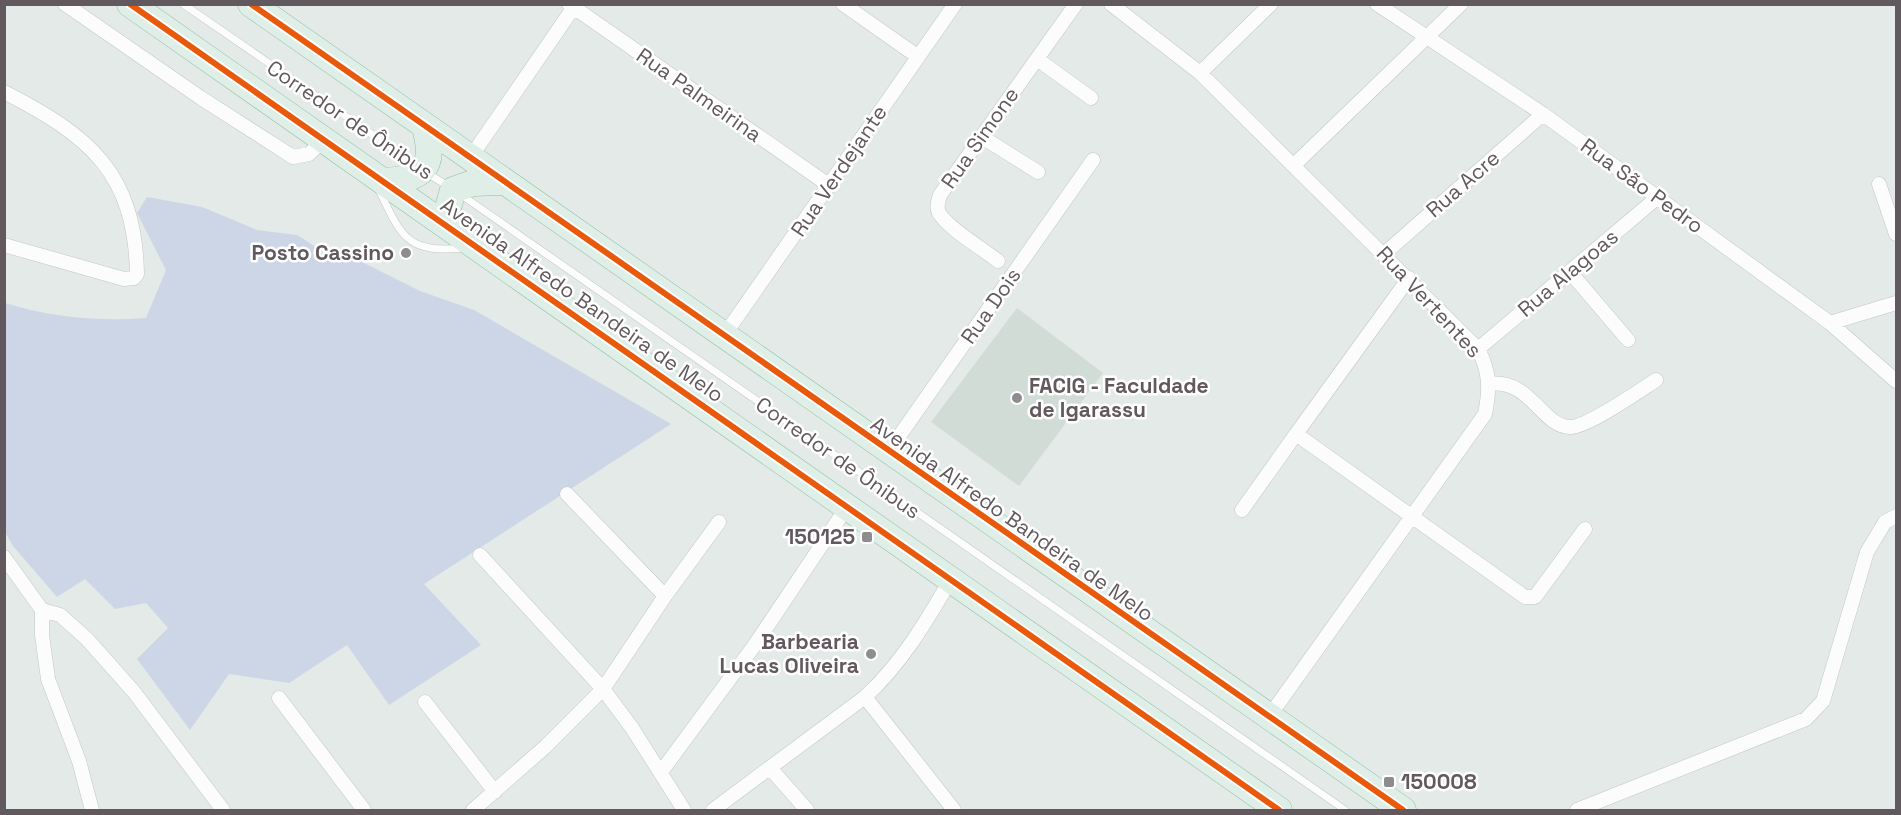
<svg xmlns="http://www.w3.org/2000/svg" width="1901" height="815" font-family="'Space Grotesk',sans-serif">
<rect width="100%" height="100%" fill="#e3eae7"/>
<!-- education -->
<path fill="#d2dcd7" d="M1017,308l86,65 -84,113 -88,-64z"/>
<!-- green -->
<path fill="#cdd6e6" d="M147,197l55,10 55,23 40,5 38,24 17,-2 68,34 54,19 197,114 -247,160 57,61 -92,60 -42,-60 -58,38 -60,-9 -39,56 -53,-71 31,-31 -22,-25 -31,6 -30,-30 -28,18 -44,-51 -8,-14v-229c45,14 94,19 141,15l20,-48 -29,-57z"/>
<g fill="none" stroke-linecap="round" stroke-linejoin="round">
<defs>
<path id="lane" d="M183,4l235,162
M427,173l24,15
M379,190c23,48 28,63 84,58
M460,194l885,616"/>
<path id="street" d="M65,4l136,94 92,59 16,-3 15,-14
M569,4l261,182
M843,4l74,52
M1111,4l89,69 278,276c12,23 12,40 7,65l-217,304
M1377,4l166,110 287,209 66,58
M1037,59l54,39
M1200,73l71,-69
M4,92c86,44 131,81 133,182l-3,4 -10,1 -120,-34
M982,137l56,35
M470,158l106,-154
M1294,165l167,-161
M1879,184l17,50
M1384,254l159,-140
M998,261c-16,-13 -48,-31 -59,-48 -3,-6 -1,-11 1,-18l136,-191
M1570,272l58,68
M1830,323l66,-20
M723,337l232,-333
M1478,349l180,-152
M1489,384c42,-6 53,44 82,43 18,-1 68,-36 85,-47
M1296,434l113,-156
M888,452l205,-292
M567,494l98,102
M1242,510l54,-76 229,163h10l50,-68
M480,555l123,134 29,39 52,82
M4,557l38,53
M42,610l18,5 27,24 47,53 89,118
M42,610v25l6,44 31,82 13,49
M865,697l89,113
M279,698l85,112
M425,702l70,90
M770,768l37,42
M661,772l93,-126 93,-139
M473,810l72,-63 58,-58 62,-93 54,-74
M713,810l152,-113c37,-34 61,-75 86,-118
M1577,810l229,-91 17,-18 44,-149 18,-30 11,-6"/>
<path id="highway" d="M130,4l1149,806
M251,4l1152,806
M383,181c40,-2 53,-12 42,-54
M451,228l-5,-13 7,-25 20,-7 29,-1"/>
</defs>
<!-- lane casing -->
<use href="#lane" stroke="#c5c6c6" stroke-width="8"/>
<!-- street casing -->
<use href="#street" stroke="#c5c6c6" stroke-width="15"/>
<!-- highway casing -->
<use href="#highway" stroke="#90c1a6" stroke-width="27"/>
<!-- lane -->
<use href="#lane" stroke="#fbfcfb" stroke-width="7"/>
<!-- street -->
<use href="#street" stroke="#fbfcfb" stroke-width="14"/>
<!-- highway -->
<use href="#highway" stroke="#dfeee6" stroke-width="26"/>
<defs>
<path id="cycleway" d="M130,4l1149,806
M251,4l1152,806"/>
</defs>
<!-- cycleway casing -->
<use href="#cycleway" stroke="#fff" stroke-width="10"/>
<!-- cycleway -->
<use href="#cycleway" stroke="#e8590c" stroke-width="6"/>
</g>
<!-- markers -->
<g fill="#8f8c8f" stroke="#fff" stroke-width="2">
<circle cx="406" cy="253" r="6"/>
<circle cx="1017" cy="398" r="6"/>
<rect x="861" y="531" width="12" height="12" rx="3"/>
<circle cx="871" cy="654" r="6"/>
<rect x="1383" y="776" width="12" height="12" rx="3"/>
</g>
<g text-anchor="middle" stroke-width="5" stroke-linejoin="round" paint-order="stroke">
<!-- street labels -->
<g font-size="21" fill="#62595f" stroke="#fff">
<text transform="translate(699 95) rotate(35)" y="7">Rua Palmeirina</text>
<text transform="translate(350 120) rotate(34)" y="7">Corredor de Ônibus</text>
<text transform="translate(980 138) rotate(-55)" y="7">Rua Simone</text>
<text transform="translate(839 171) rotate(-56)" y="7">Rua Verdejante</text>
<text transform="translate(1463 184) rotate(-41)" y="7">Rua Acre</text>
<text transform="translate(1642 186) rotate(36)" y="7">Rua São Pedro</text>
<text transform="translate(1568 273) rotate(-40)" y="7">Rua Alagoas</text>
<text transform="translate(582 300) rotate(35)" y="7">Avenida Alfredo Bandeira de Melo</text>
<text transform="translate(1429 302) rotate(47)" y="7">Rua Vertentes</text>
<text transform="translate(991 306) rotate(-55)" y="7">Rua Dois</text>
<text transform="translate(838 458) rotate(35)" y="7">Corredor de Ônibus</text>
<text transform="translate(1012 519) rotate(35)" y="7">Avenida Alfredo Bandeira de Melo</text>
</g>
<!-- poi labels -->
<g font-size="21" font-weight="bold" fill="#62595f" stroke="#fff" text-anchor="end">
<text x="394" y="260">Posto Cassino</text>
<text x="1029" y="393" text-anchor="start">FACIG - Faculdade<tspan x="1029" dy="24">de Igarassu</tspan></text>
<text x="855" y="544">150125</text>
<text x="859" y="649">Barbearia<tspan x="859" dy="24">Lucas Oliveira</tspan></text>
<text x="1401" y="789" text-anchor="start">150008</text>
</g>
</g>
<!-- border -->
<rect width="1901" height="815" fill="none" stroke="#62595f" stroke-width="12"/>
</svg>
